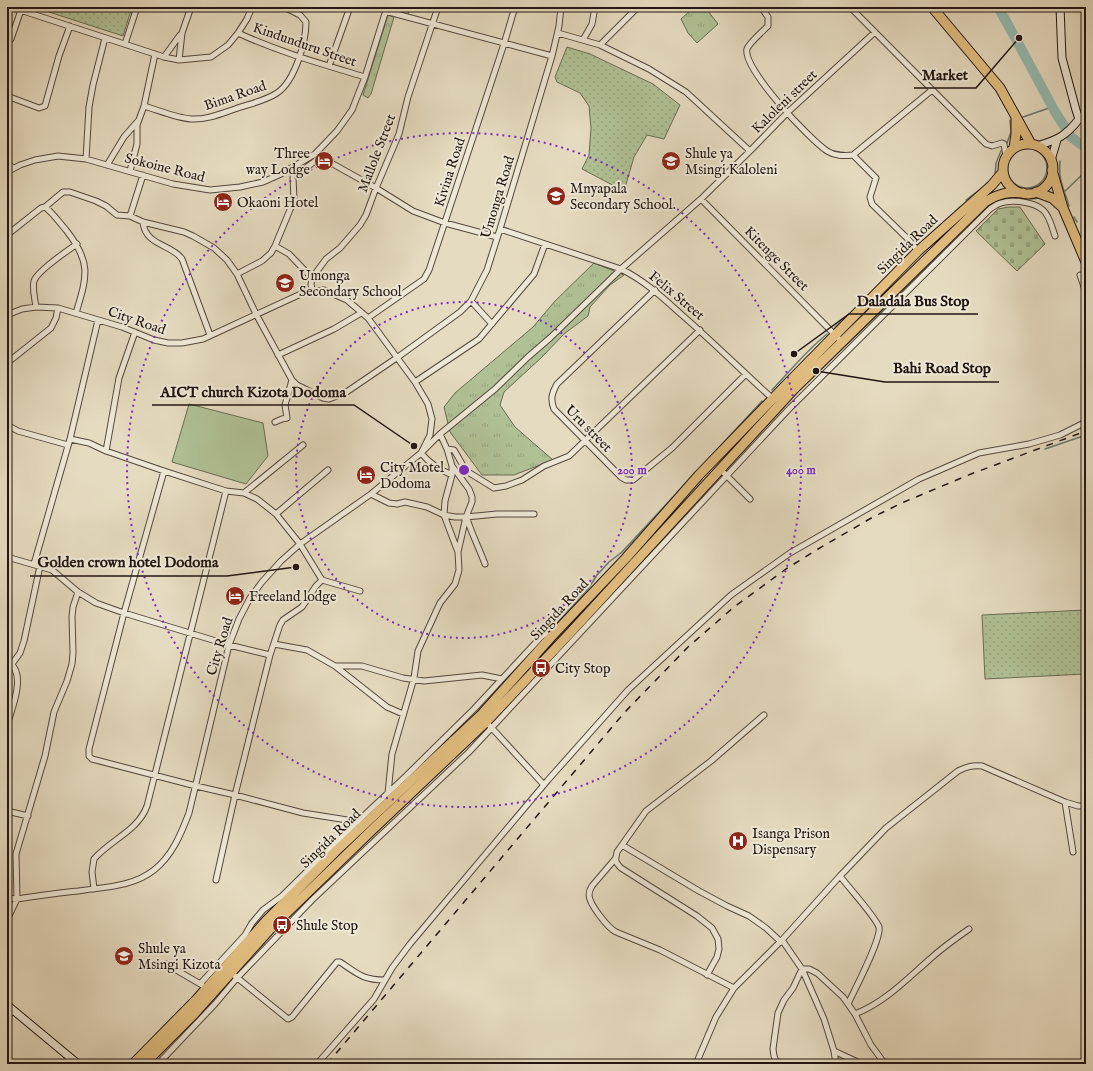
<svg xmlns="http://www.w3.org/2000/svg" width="1093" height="1071" font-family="'IM FELL English',serif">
<defs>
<pattern id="grass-tufts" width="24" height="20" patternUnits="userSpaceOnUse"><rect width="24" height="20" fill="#b0c196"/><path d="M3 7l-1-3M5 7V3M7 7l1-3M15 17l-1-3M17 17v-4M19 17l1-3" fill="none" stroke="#97a580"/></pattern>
<pattern id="cemetery-stones" width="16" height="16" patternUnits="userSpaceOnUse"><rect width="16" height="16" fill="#b0c196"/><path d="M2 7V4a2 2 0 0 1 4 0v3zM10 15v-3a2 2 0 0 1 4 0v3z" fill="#97a580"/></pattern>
<pattern id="park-dots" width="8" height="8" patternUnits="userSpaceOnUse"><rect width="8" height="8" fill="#b0c196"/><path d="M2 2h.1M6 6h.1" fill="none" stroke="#97a580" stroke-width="1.8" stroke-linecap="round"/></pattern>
</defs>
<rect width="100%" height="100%" fill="#e5dbc0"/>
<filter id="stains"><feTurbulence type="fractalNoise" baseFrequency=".005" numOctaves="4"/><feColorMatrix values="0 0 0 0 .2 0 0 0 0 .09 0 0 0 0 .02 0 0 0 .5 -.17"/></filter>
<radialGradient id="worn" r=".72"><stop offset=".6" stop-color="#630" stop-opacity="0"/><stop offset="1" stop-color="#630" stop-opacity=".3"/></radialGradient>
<!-- grass -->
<path fill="url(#grass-tufts)" stroke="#696c54" d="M391,7h19l-2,8 -18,-5z
M694,7h11l13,17 -21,19 -9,-10 -7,-14z
M388,15l6,2 -23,77 -3,4 -5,-3z
M594,263l30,12 -14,10 -20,22 -2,9 -24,18 -23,24 -37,34 -4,13 15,22 38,33 -39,15h-32l-32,-43 -6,-25 11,-14 78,-66 22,-26z"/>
<!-- cemetery -->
<path fill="url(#cemetery-stones)" stroke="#696c54" d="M1009,207h11l25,37 -28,27 -41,-40 22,-22z"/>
<!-- park -->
<path fill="url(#park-dots)" stroke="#696c54" d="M50,7h82l-9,29 -74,-24z
M567,47l23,7 63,30 27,21 -16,34 -17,-4 -13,22 -10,34 -42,-22 7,-14 2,-27 -2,-22 -9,-13 -23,-11 -2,-5z
M1086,610v64l-101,5 -3,-64z"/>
<!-- pitch -->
<path fill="#b0c196" stroke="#696c54" d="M189,404l74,19 5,33 -22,28 -74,-22z"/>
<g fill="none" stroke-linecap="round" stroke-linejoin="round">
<!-- stream -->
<path stroke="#687971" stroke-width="1.5" d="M1023,117l29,-10
M1007,143l4,-11 -1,-12
M1007 168a20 20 0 1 1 40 0a20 20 0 1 1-40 0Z
M1060,161c-2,20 4,27 9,45
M995,175l1,-12 5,-12
M1063,193l23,-22
M966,200l16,-12
M990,206c14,-13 33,-5 50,-8
M955,212l5,-5
M1074,217l3,5
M835,327l22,-20
M817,373l159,-153
M772,390c18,-19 34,-39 55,-56
M1045,449l41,-14
M548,633l40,-44 9,-14 12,-13 13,-10 140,-151
M506,678l22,-23"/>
<!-- river -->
<path stroke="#96bbb1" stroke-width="10" d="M998,7l19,34 37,69 17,27 15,11"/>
<defs>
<path id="street" d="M11,7l153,50 15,3 32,-3 17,-12 10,-12 9,-14 5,-12
M761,7l7,10v9c-5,5 -19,17 -21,23 -5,19 63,91 80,102 8,5 16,5 26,4l79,-65
M850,7l136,137 6,2 10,-3 2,1 2,12
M385,11l167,45
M238,33c41,19 84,31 127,44
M558,33l42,12 49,24 37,23 64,59
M583,40l9,-16 3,-17
M7,42l4,-3 10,-29
M125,44l12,-37
M600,45l38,-38
M164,57l16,-22
M179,60l3,-27 9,-26
M329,66l21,-59
M7,96l32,12 6,-2 14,-50 11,-30
M144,106c14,4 32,12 47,13 15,1 29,-5 44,-10 14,-5 30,-8 42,-16 18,-12 29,-51 29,-71l-6,-7 -16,-8
M1086,114l-7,5 7,3
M315,154l61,34 37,23 32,12 52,14
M853,155l23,23 -6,19 2,7 37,36 9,11
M86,159l3,-52 4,-22 12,-47
M7,164l7,4
M107,165l17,-28 14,-16
M130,171l7,-27v-19l7,-19 11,-52
M7,172l13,-7 15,-5 23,-4 28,3 87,25 37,6 30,-3 23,-5 18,-8 34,-20 22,-23 15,-21 13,-33 22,-70
M701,199l141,143
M45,207l18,-15h7l26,9 10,5 11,9 13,1 13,6 41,10 9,4 21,12 13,12 10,14 19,40 36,66 5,5 26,13 6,1 16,-6 53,-36 62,-45 11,-11 16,-31 13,-41 52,-173 7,-30 2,-19
M130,216l13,-41
M143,222c2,24 29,22 39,37l28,76
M500,229l121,40c24,12 41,28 61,46 31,27 60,56 91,84
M7,235l34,-27 4,-1c8,6 14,15 21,23 26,33 21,46 10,83
M275,246l14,8 23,24
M237,274l25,-13 9,-8 4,-7 19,-46 -1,-23 28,-20
M1080,275l6,18
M655,290l-98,94c-5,9 -7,15 -3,25l67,68 5,3h7l39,-32 74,-74
M313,291l-2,-6 1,-7 14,-19 14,-11 20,-23 6,-10 10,-27 23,-54 9,-37 30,-90
M471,301l21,23
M36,307c-1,-8 -4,-18 -2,-26 3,-10 33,-30 43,-37
M7,315l15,-6 14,-2 22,1 64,19 32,13 14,3h14l21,-4 100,-46 21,-3 23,10 21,18 47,64 13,22 4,15 -2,16 -9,18 -50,41 -71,50 -19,17 -19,21 -12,16 -11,21 -10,26 -40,168c-8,21 -17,43 -35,57 -21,17 -51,17 -76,21 -21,2 -41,5 -61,8l-10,-1
M368,318l56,-39 5,-9 75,-226 11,-37
M278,355l56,-26 27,-16
M7,363l44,-35 5,-10 2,-10
M415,382l64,-43 55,-65 11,-30
M275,422l7,-3 5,-1 -2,-13 7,-25
M7,425l11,6 50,14
M440,434l7,15 5,17 17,23 3,8v5l-6,15 -8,35
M7,438l3,-10
M70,439l19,4 17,8 58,20 62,20 18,2 13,6 19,15 24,30 22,36 38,11
M447,449l7,1 11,19 3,3 26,16 12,-2 16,-6 22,-14 25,-10 131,-126
M106,451l13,-73 16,-46
M164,471l-40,142 -35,136v7l3,3 104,27 39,9 68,18 57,9 5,3
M724,473l26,26
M452,475c-13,-6 -22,-11 -31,-22l19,-19 55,-45 33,-32 22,-19 71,-69 80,-70 49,-48 37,-38 88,-81
M244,493l59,-48
M371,494l18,9 8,1 8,-2 22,5 17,8 11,2h11l31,-3h37
M276,514l52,-44
M467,519c5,15 12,29 18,45
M7,557l45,13 26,22 18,11 28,10 105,32 41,10
M34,564l36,-125 28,-119
M274,644l33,6 28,16h27l41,12 21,3 58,-6 20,4
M7,661c21,11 5,47 0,64
M12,664l8,-11 4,-12 16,-75
M335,666l52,41 16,7
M489,725l55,60
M388,793l4,-39 22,-76 4,-27 22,-48 15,-19 4,-14 -1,-18 -14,-37 1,-14 7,-26v-9
M1065,802l8,50
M7,811l21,5
M622,845l77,46 28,15 22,10 17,12 15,14
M615,859l-23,27c-2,3 -3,5 -3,9 0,9 19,33 27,37l44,18 74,38
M840,876c8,11 35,40 39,51 3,11 -25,64 -31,77
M216,880l19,-85 35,-140 10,-30 3,-5 19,-13 14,-21 6,-6
M94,889l-2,-17 2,-13c16,-19 44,-28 53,-53l79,-315
M7,920l10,-21 -1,-45 29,-98 9,-44 13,-31 5,-17 1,-11 -1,-36 1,-10 5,-15
M782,940l20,29 22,50 10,32 2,13
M166,964l36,21
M707,975l10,-18 2,-8 -1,-10 -6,-11 -15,-12 -76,-48c-6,-6 -6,-8 -4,-16l29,-41 65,-50 53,-46
M235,976l53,43 4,-2 45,-55h3c18,12 23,18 45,18
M200,984l45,-49 7,-12 11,-13 19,-14 75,-74 49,-46 68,-67 68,-73 4,-2 5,3
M855,1014c29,-11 52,-35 75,-55 12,-11 26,-21 39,-30
M7,1018l6,-8
M834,1051l28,13
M158,1064l57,-60 22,-26 75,-78 157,-148 319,-342 202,-201c3,-2 7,-5 11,-6 11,-4 33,-1 42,7 7,6 9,18 12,26
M317,1064l57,-65 18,-31 18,-24 138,-164 80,-90 103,-95 59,-42 129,-74 60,-26 50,-9 31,-9 26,-13
M696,1064l20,-47 18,-29 48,-48 58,-64 46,-48 72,-57c8,-4 14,-6 24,-5l83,36 13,4h8
M777,1064l-3,-8 -1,-7 5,-36 6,-13 9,-12 9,-19h7l8,4 26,24 12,17 16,31 14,19"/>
<path id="secondary" d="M1037,146c20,-6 29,-10 42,-27l-3,-9 -14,-52 -2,-51
M1051,160l6,-20
M7,1005l71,59"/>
<path id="highway" d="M932,7l68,81 31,56
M1003 169a25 25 0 1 1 50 0a25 25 0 1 1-50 0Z
M1014,148l2,-14v-16
M1052,170l11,38 23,54
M1036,192l16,6 10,9
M133,1064l64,-65 69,-78 71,-71 145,-136 69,-77 75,-79 73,-83 88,-91 131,-133 74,-66 11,-13
M144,1064l50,-50 78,-87 99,-96 115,-109 85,-90 223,-243 191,-187c13,-8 23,-11 38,-9"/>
</defs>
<!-- street casing -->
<use href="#street" stroke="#53473e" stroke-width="7"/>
<!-- secondary casing -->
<use href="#secondary" stroke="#221612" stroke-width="9"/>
<!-- highway casing -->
<use href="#highway" stroke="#221612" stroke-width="11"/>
<!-- street -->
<use href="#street" stroke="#eee8d6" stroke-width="5"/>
<!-- secondary -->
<use href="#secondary" stroke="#eee8d6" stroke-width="7"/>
<!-- highway -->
<use href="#highway" stroke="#e2be80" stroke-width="9"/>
<!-- rail -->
<path stroke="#221612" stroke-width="1.5" stroke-dasharray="7 7" stroke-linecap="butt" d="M327,1064l297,-351 64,-66 46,-40 52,-38 27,-17 60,-35 31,-15 67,-28 115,-43"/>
</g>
<!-- distance rings -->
<g fill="none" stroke="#7b2cbf" stroke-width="2" stroke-dasharray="2 4">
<circle cx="464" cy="470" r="168"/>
<circle cx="464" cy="470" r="337"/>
</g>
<!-- icons -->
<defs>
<symbol id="hotel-disc" viewBox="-11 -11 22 22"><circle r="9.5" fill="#8f2418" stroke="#eee8d6"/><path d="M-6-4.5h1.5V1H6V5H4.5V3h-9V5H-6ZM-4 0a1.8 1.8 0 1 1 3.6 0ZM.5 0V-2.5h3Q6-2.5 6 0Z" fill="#fff"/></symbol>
<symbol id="school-disc" viewBox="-11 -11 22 22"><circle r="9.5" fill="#8f2418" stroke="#eee8d6"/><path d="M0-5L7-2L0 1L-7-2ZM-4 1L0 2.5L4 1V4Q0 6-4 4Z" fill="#fff"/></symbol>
<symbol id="bus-disc" viewBox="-11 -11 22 22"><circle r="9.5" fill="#8f2418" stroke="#eee8d6"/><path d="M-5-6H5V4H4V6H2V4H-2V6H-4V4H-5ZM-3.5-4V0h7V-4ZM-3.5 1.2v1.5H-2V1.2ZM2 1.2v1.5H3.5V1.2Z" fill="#fff"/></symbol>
<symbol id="hospital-disc" viewBox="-11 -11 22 22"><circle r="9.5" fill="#8f2418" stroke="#eee8d6"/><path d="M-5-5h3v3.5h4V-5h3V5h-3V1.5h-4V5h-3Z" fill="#fff"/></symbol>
</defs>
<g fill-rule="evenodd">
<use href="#hotel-disc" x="313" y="150" width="22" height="22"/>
<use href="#school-disc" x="660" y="150" width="22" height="22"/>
<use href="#school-disc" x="545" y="185" width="22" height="22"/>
<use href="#hotel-disc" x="212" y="191" width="22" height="22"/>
<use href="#school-disc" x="274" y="272" width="22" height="22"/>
<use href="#hotel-disc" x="355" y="464" width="22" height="22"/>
<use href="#hotel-disc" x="224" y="585" width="22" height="22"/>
<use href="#bus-disc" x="530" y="657" width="22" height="22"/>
<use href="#hospital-disc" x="727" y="830" width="22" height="22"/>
<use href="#bus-disc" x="271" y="914" width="22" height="22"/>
<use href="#school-disc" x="113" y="945" width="22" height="22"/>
</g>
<g text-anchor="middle" stroke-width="4" stroke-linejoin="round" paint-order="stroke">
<!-- street labels -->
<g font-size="14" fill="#221612" stroke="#eee8d6">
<text transform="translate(305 44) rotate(19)" y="5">Kindunduru Street</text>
<text transform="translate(235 95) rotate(-19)" y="5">Bima Road</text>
<text transform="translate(784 101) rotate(-44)" y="5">Kaloleni street</text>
<text transform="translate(376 153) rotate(-69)" y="5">Mallole Street</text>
<text transform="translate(165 167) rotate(14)" y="5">Sokoine Road</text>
<text transform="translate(449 172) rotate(-72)" y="5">Kivina Road</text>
<text transform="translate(497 197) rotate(-73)" y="5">Umonga Road</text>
<text transform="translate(907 244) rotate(-44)" y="5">Singida Road</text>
<text transform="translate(777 258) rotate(45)" y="5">Kitenge Street</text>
<text transform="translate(677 295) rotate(40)" y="5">Felix Street</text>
<text transform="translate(137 320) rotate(19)" y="5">City Road</text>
<text transform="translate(589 428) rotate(45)" y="5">Uru street</text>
<text transform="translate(559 609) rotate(-47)" y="5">Singida Road</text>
<text transform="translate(219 646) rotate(-73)" y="5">City Road</text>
<text transform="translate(330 838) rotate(-44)" y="5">Singida Road</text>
</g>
<!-- poi labels -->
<g font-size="14" fill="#221612" stroke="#eee8d6" text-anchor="start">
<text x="310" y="158" text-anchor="end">Three<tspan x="310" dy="16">way Lodge</tspan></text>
<text x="685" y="158">Shule ya<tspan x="685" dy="16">Msingi Kaloleni</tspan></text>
<text x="570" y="193">Mnyapala<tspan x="570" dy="16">Secondary School.</tspan></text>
<text x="237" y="207">Okaoni Hotel</text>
<text x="299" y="280">Umonga<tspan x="299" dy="16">Secondary School</tspan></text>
<text x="380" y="472">City Motel<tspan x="380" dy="16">Dodoma</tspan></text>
<text x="249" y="601">Freeland lodge</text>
<text x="555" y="673">City Stop</text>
<text x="752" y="838">Isanga Prison<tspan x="752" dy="16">Dispensary</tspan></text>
<text x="296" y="930">Shule Stop</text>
<text x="138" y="953">Shule ya<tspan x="138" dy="16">Msingi Kizota</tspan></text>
</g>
</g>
<circle cx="464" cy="470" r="6" fill="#7b2cbf" stroke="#eee8d6" stroke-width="2"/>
<g font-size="12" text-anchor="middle" font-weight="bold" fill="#7b2cbf" stroke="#eee8d6" stroke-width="4" stroke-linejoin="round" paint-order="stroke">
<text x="632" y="474">200 m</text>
<text x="801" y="474">400 m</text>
</g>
<!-- callouts -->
<path fill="none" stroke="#221612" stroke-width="1.5" d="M1019 38L976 88H914M794 354L849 314H978M816 371L885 382H999M414 446L354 405H152M296 567L227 576H30"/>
<g fill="#221612" stroke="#eee8d6" stroke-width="1.5">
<circle cx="1019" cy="38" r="4"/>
<circle cx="794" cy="354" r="4"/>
<circle cx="816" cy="371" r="4"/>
<circle cx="414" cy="446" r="4"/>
<circle cx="296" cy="567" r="4"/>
</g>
<g font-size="15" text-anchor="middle" font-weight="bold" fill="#221612" stroke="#eee8d6" stroke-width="4" stroke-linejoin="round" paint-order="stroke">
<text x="945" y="80">Market</text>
<text x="913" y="306">Daladala Bus Stop</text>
<text x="942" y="373">Bahi Road Stop</text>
<text x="253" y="397">AICT church Kizota Dodoma</text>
<text x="128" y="567">Golden crown hotel Dodoma</text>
</g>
<!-- margin -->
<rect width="1093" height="1071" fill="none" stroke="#e5dbc0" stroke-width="24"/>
<rect x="8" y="8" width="1077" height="1055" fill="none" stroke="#221612" stroke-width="2"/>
<rect x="12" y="12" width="1069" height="1047" fill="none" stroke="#221612"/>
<rect width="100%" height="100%" filter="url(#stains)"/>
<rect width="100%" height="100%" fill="url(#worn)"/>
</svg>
